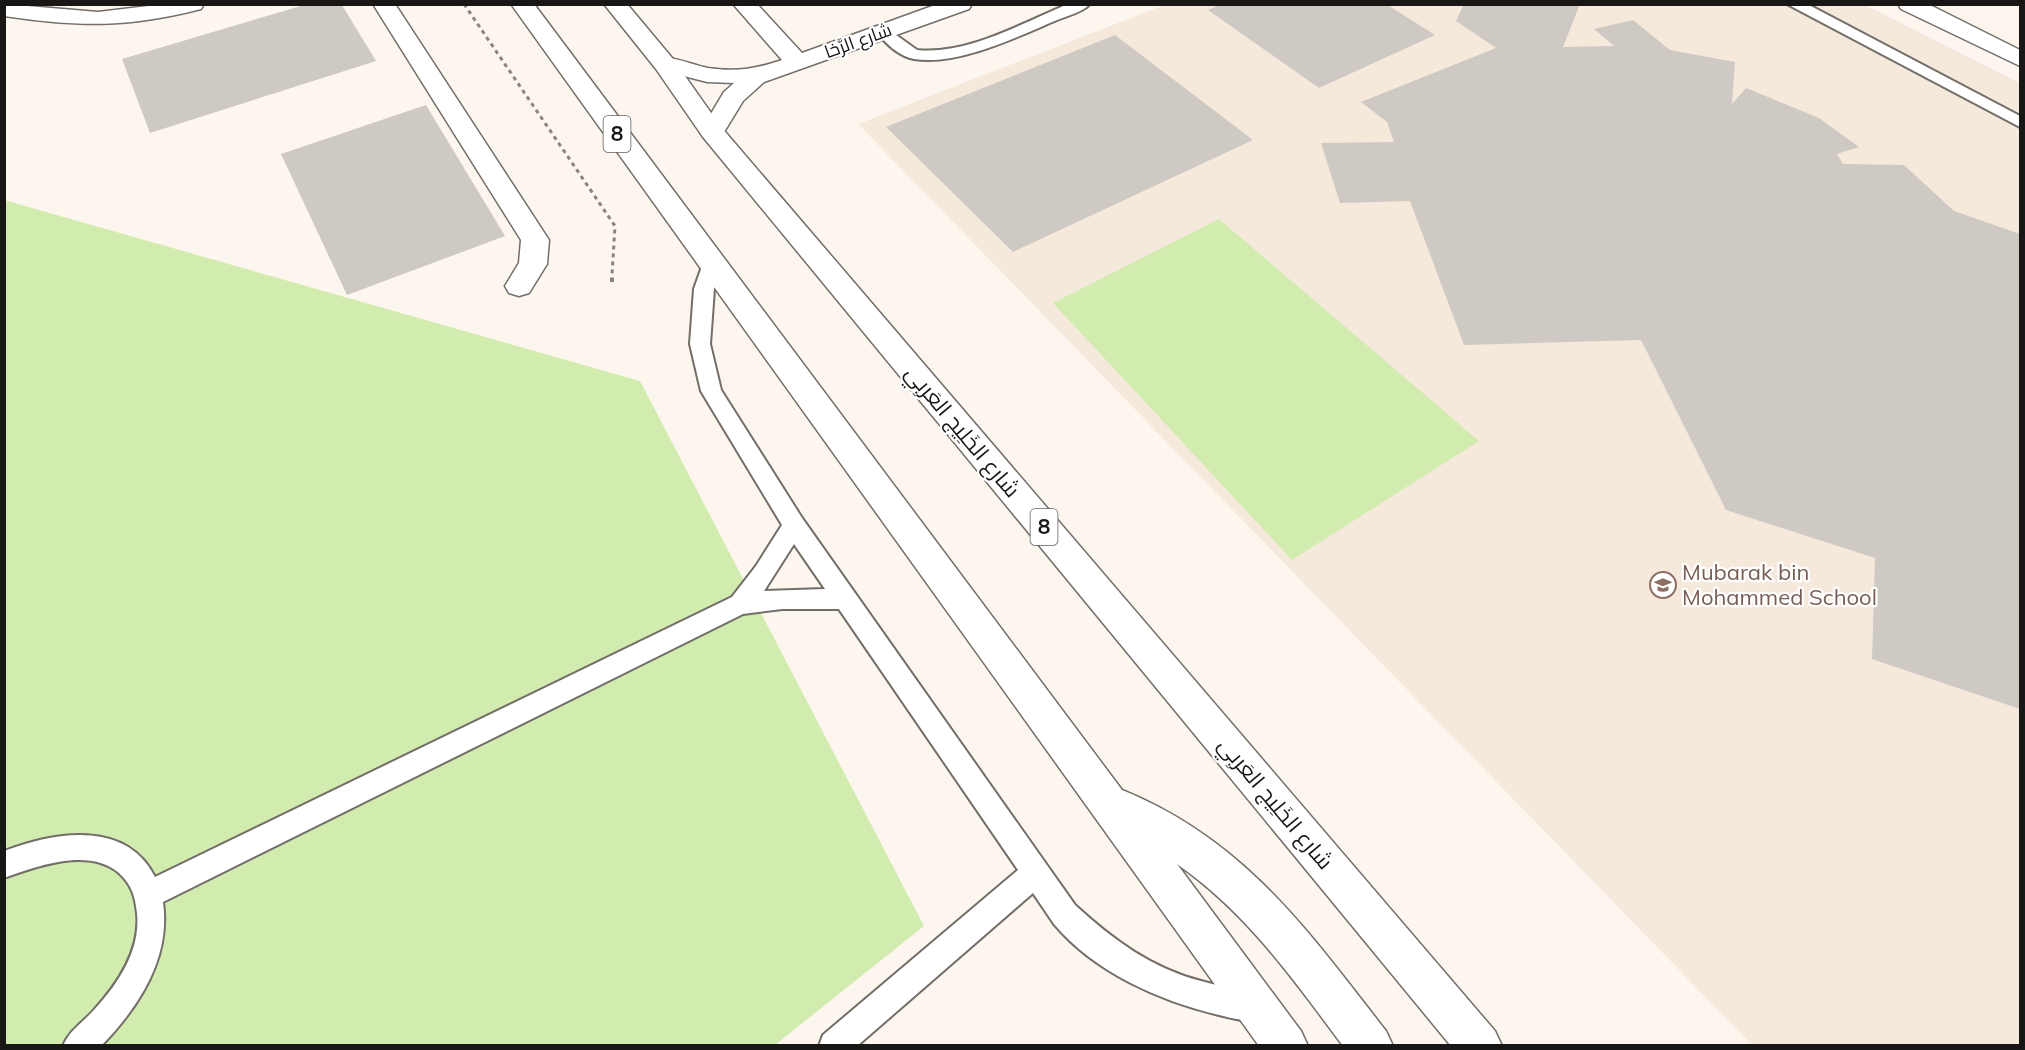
<svg xmlns="http://www.w3.org/2000/svg" width="2025" height="1050" font-family="Mulish,Cairo,sans-serif">
<rect width="100%" height="100%" fill="#fcf6ef"/>
<!-- built -->
<path fill="#f5e9dc" d="M1167,4l698,1 155,78v962h-268l-894,-921z"/>
<!-- green -->
<path fill="#d2ecb0" d="M4,200l636,181 284,545 -149,119h-770z
M1219,219l260,222 -187,119 -239,-257z"/>
<!-- building -->
<path fill="#cfc9c3" d="M1222,4h164l49,31 -116,53 -111,-78z
M1464,4h116l-17,43 51,-1 -20,-17 39,-9 37,30 65,12 -3,42 14,-16 73,30 40,29 -22,7 6,10 61,1 50,46 66,23v475l-148,-50 3,-101 -149,-48 -85,-170 -177,5 -54,-144 -70,2 -19,-60 73,-1 -7,-20 -26,-20 135,-54 -40,-27z
M304,5h38l34,56 -226,72 -28,-74z
M1115,35l138,105 -240,112 -127,-125z
M426,105l79,131 -158,59 -66,-141z"/>
<g fill="none" stroke-linecap="round" stroke-linejoin="round">
<defs>
<path id="lane" d="M1068,4h22c-7,8 -23,12 -33,16 -40,17 -100,46 -143,39 -15,-3 -28,-15 -37,-27l8,-5 32,23c51,5 105,-27 151,-46z
M1787,4h20l213,112v11z
M712,257l7,1 2,5 -7,26 -4,55 11,46 81,128 273,387c37,34 76,63 126,76 22,7 46,7 67,16l5,10 -5,10c-15,7 -33,2 -49,-2 -59,-14 -125,-43 -165,-91 -7,-10 -14,-21 -21,-31l-176,153h-38l4,-11 195,-165 -179,-261h-57l-39,5 -580,288c8,56 -24,105 -62,144h-38c6,-15 19,-23 30,-35 24,-26 48,-60 44,-98 -2,-17 -5,-28 -18,-40 -30,-26 -82,-7 -115,5v-27c50,-19 122,-32 151,26l577,-280 24,-31 26,-41 -81,-134 -11,-47 4,-55 11,-31zM794,544l31,45 -61,2z"/>
<path id="street" d="M4,4l94,8 67,-8h39l-3,5c-74,19 -122,18 -197,7z
M373,4h22l154,236 -2,24 -18,29 -10,3 -10,-3 -4,-7 14,-23 2,-23z
M733,4h24l45,49 136,-49h34l-3,5 -205,73 -21,19 -22,36 -9,3 -9,-3 -3,-5 24,-40 10,-9 -27,-1 -50,-13 -4,-5 4,-5c17,-4 34,6 51,9 27,4 48,1 74,-8z
M1898,4h30l92,46v16l-119,-57z"/>
<path id="highway" d="M511,4h23l588,786c123,50 186,141 264,241l7,15h-50c-50,-67 -96,-133 -166,-182l124,167 7,15h-49z
M604,4h23l46,55 48,68 774,904 7,15h-51l-748,-909 -47,-68z"/>
</defs>
<!-- lane casing -->
<use href="#lane" stroke="#736e68" stroke-width="4"/>
<!-- street casing -->
<use href="#street" stroke="#736e68" stroke-width="3"/>
<!-- highway casing -->
<use href="#highway" stroke="#736e68" stroke-width="3"/>
<!-- path-far1 -->
<path stroke="#888480" stroke-width="3" stroke-dasharray="4 4" stroke-linecap="butt" d="M464,4l151,222 -3,49"/>
<!-- path -->
<path stroke="#888480" stroke-width="4" stroke-dasharray="4.5 4.5" stroke-linecap="butt" d="M612,282v-8"/>
<!-- lane -->
<use href="#lane" fill="#fff" fill-rule="evenodd"/>
<!-- street -->
<use href="#street" fill="#fff" fill-rule="evenodd"/>
<!-- highway -->
<use href="#highway" fill="#fff" fill-rule="evenodd"/>
</g>
<!-- icons -->
<defs>
<symbol id="school-ring" viewBox="-11 -11 22 22"><circle r="9.5" fill="#fff" stroke="#8d6e63" stroke-width="1.5"/><path d="M0-5L7-2L0 1L-7-2ZM-4 1L0 2.5L4 1V4Q0 6-4 4Z" fill="#8d6e63"/></symbol>
</defs>
<g fill-rule="evenodd">
<use href="#school-ring" x="1648" y="570" width="30" height="30"/>
</g>
<g text-anchor="middle" stroke-width="4.5" stroke-linejoin="round" paint-order="stroke">
<!-- far-street labels -->
<g font-size="18" fill="#191715" stroke="#fff">
<text transform="translate(858 41) rotate(-20)" y="6">شارع الرَّخا</text>
</g>
<!-- shield labels -->
<g fill="#fff" stroke="#5e5d5b" stroke-width="1.5">
<rect x="603.5" y="116" width="27" height="36" rx="4.5"/>
<rect x="1030.5" y="509" width="27" height="36" rx="4.5"/>
</g>
<g font-size="21" font-weight="bold" fill="#191715">
<text x="617" y="141">8</text>
<text x="1044" y="534">8</text>
</g>
<!-- street labels -->
<g font-size="22" fill="#191715" stroke="#fff">
<text transform="translate(963 431) rotate(50)" y="8">شارع الخَلِيج العَربِي</text>
<text transform="translate(1276 803) rotate(50)" y="8">شارع الخَلِيج العَربِي</text>
</g>
<!-- education labels -->
<g font-size="22" fill="#785e54" stroke="#fff" text-anchor="start">
<text x="1682" y="580">Mubarak bin<tspan x="1682" dy="25">Mohammed School</tspan></text>
</g>
</g>
<!-- border -->
<rect width="2025" height="1050" fill="none" stroke="#191715" stroke-width="12"/>
</svg>
